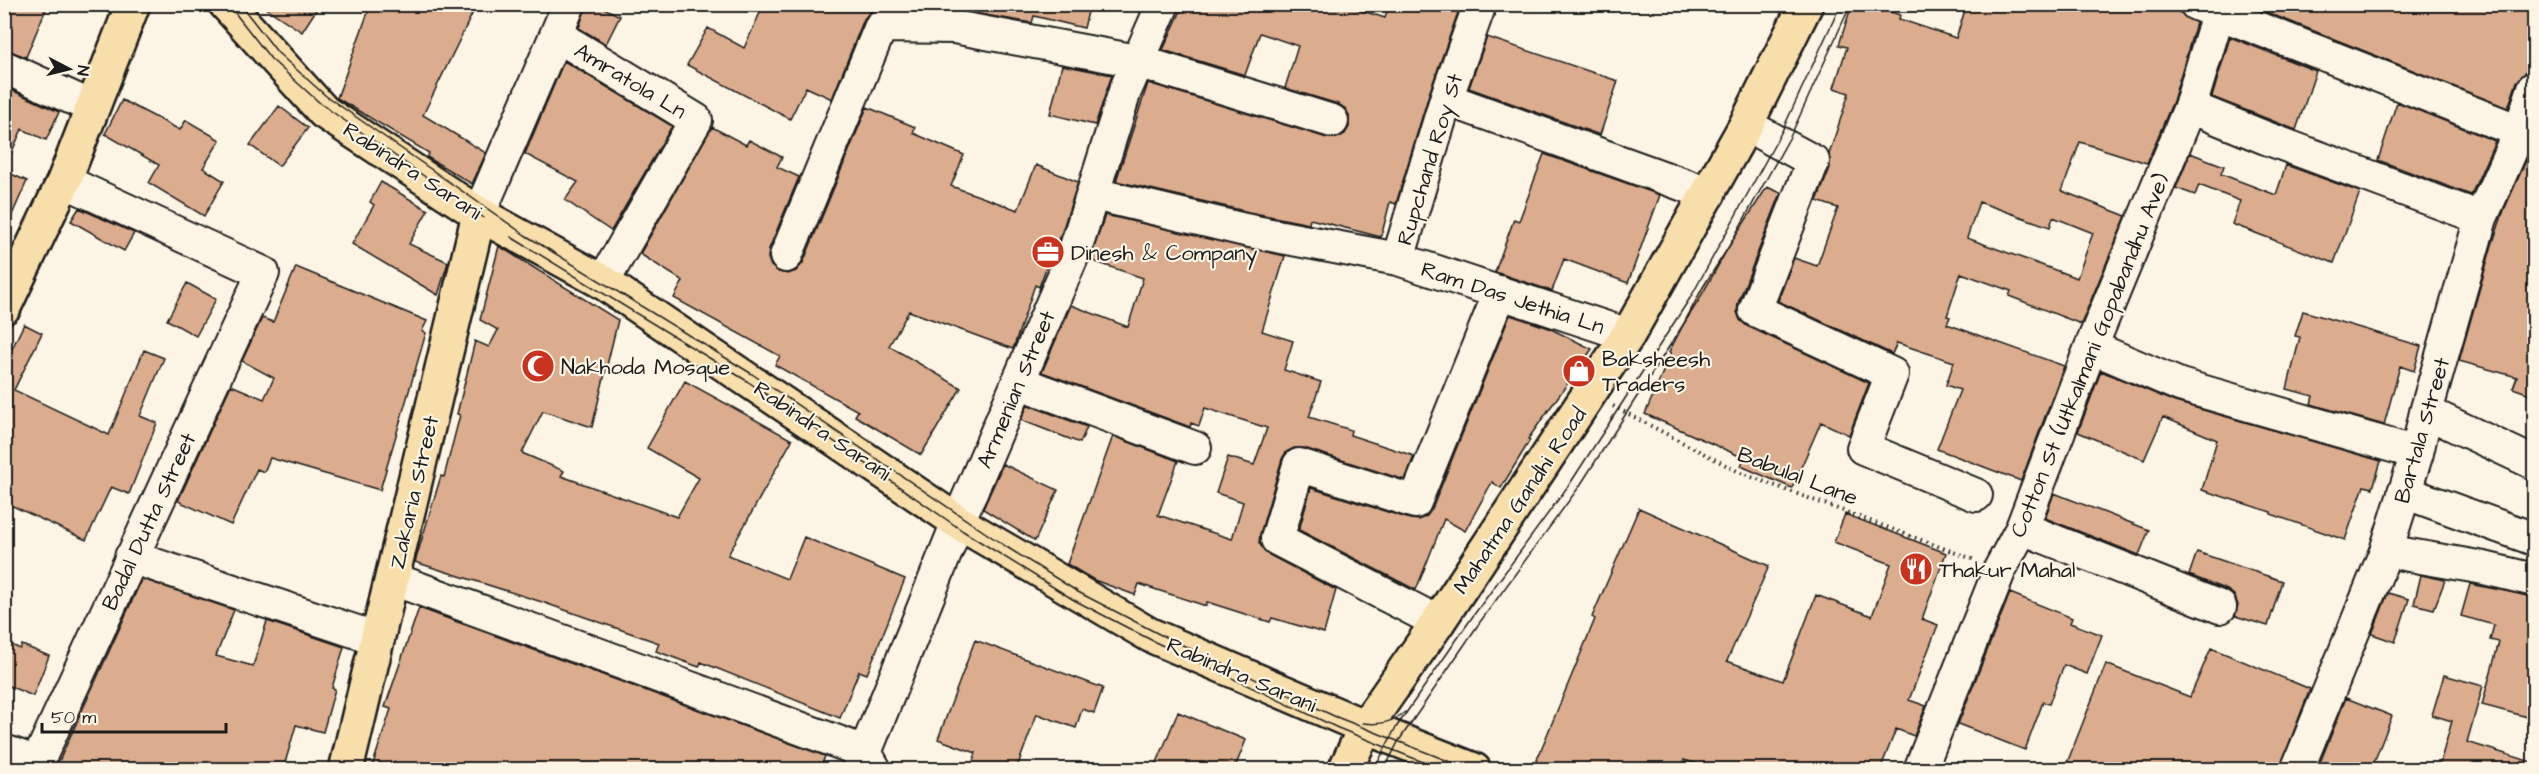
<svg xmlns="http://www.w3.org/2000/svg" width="2539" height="774" font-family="'Architects Daughter',sans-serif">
<rect width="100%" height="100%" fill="#fcf5e5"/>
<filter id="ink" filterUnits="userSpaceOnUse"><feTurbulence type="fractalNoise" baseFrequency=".0167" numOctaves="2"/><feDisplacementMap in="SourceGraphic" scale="12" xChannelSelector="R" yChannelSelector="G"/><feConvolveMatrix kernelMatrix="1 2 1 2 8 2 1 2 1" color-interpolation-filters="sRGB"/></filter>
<g filter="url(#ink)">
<!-- building -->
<path fill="#dbac8d" stroke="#1c1c1c" stroke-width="1.5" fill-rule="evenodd" d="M4,4h44l-22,53 -22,-8z
M260,4h60l-18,28z
M371,4h106l-54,111 63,38 -14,31 -45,-27 2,-4 -92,-55z
M587,4h9l24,12 -14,28 -27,-16z
M764,4h120l-2,4 -11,3 -7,8 -32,80 -26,-12 -16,32 -103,-54 21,-37 36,20z
M950,4h140l-6,24 -50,-12 -2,7 -82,-14z
M1184,4h157l44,14 4,-14h72l-32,90 -33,110 -6,-2 -9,35 -71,-18 -1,5 -60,-12 -133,-31 32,-98 179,55h10l8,-4 4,-7v-11l-3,-7 -8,-5 -53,-16 13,-42 -38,-13 -15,42 -82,-25z
M1852,4h14l34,11 -1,4 57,19 11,-34h188l26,9 15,10 -23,78 -26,62 -67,-21 -18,49 64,25 -45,108 -72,-28 2,-5 -50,-18 -14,43 3,1 -3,7 117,42 -43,115 -84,-32 23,-59 -14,-5 8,-23 -57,-19 -5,11 -114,-53 16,-43 23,8 21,-58 -21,-7 13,-33 -1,-14 20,-61 -15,-5 13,-41 -8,-2zM1979,202l71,25 3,-10 40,16 -16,45 -110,-40z
M2246,4h289v41l-10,28 -8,9 -9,26z
M1487,37l131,44 -18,54 -131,-47z
M2230,37l86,34 -20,59 -84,-33z
M564,61l108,65 -61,105 -46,-31 13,-18 -53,-28z
M1062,65l50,10 -17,50 -45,-11z
M7,88l52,24 -13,28 -24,-11 -18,41v-76z
M122,100l58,30 6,-10 34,20 -17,28 21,13 -20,35 -55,-33 10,-18 -54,-31z
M2397,102l98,39 -24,54 -93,-35z
M279,106l29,22 -29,38 -29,-21z
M867,107l48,20 -2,6 51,22 -13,31 67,24 18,-45 42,17 -20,62 -2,4 -2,-1 -15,40 -4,-2 -22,64 -104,-38 -20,35 72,42 -40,67 -66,-39 3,-5 -83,-46 5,-9 -106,-58 9,-17 -43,-27 72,-127 34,18 3,-5 33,17 -5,10 22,10 -30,72 -1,9 3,8 8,6 9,2 8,-3 7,-8z
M2190,153l34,13 -3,8 55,21 10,-30 74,27 -26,71 -102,-39 8,-23 -41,-16 -4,10 -19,-7z
M1544,154l116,41 -32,88 -64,-24 -12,32 -57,-19 19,-53 5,2z
M2529,154l6,1v241l-22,-8 4,-11 -58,-16 33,-116 12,-35z
M4,171l23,10 -23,52z
M381,182l47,28 -19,34 39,18 -10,33 -86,-51 22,-39 -4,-3z
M1767,187l14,6 -43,110 -1,9 3,8 7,6 122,57 -20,52 -28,-13 -29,66 -51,-22 3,-8 -99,-44 26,-61 -2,-1 34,-65z
M79,208l55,25 -10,18 -53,-30z
M1105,215l180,41 -23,75 31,10 -9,29 37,12 -12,35 42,13 -1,5 64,21 -9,24 -101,-32h-10l-8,4 -4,7 -22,75 -1,9 10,12 67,35 -12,43 -52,-15 -2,4 -63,-20 -1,4 -67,-22 -4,11 -41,-15 -27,-16 46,-128 65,25 -20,54 74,24 11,-37 -27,-9 12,-36 26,8 13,-37 -62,-20 -6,18 -8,-3 -1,4 -148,-55 29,-67 57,22 15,-49 -53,-18z
M499,246l119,74 -26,107 -49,-16 -21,42 42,18 -3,5 116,41 22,-39 -52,-30 38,-67 107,59 -64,115 59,24 17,-42 101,42 -38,95 -8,-3 -19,47 -139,-56 -2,5 -43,-16 3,-8 -117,-41 -127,-40 26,-86 3,1 16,-62 -3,-1 18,-73 14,6 9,-17 -18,-10z
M296,267l131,54 -5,10 4,2 -46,157 -110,-32 -6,14 -7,-3 -26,56 -53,-24 53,-116 33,14 10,-21 -32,-17 20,-43 11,4z
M187,283l29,16 -20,37 -29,-16z
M2303,311l118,35 -7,25 -14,-5 -16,59 -73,-21 2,-8 -26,-7 13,-52 -5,-1z
M1510,315l39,13 43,21 -64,90 2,1 -29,48 -9,-6 -27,49 -21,-12 -28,71 -117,-60 12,-42 99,31 9,1 8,-4 5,-7z
M24,324l18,9 -28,57 95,45 35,-85 20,8 -24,58 17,7 -28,71 -18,-7 -25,53 -82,-38v-137z
M2101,371l74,31 206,59 -8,27 -9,-2 -19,54 -74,-26v-2l-69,-22 15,-50 -54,-23 -19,43 -66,-28z
M1028,405l59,22 -7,16 -59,-23z
M1003,464l55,26 -23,51 -52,-32z
M2054,493l95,37 -10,25 -94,-37z
M1639,508l130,58 -42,95 56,20 33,-86 56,21 19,-52 -57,-22 11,-28 101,39 -24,66 16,6 -29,75 17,6 -12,30 -18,-7 -16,41h-162l-34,-10 -4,10h-132l-13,-6 60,-145 -3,-2z
M2197,552l85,29 -14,45 -33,-10 3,-11 -4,-10 -7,-5 -38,-15z
M2421,575l24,5 -11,29 -20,-5z
M142,579l92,31 -18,46 37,10 14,-45 77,26 -12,41 3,1 -12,43 -27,-7 -13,45h-228z
M2470,584l65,13v122l-53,-14 17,-63 -9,-2 4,-15 -33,-9z
M2010,593l62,25 -2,5 32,12 -15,39 -23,-9 -15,39 -6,-2 -18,48 -67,-26z
M2388,593l21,6 -14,43 -23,-8z
M419,608l406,148 -5,14h-449l20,-61 -6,-2z
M975,640l128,48 -9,25 -12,-4 -6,19 -39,-14 -21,56h-46l6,-17 -38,-14z
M4,641l16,8 2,-4 27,11 -16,40 -29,-12z
M2211,648l99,41 -31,81h-196l-16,-7 39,-99 84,33z
M2444,675l39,11 -16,56 68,21v7h-97l14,-49 -20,-6z
M2346,698l46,18 -21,54h-54z
M1178,712l68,28 -12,30h-67l-11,-5z"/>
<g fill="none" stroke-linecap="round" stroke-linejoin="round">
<defs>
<path id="minor" d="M569,4l-13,31 140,85 -93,162
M2196,4l338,133
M4,67l88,40
M1446,99l263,95
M2190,107l76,31 215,80
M1746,125l67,36 -58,149 137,64 -29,74 113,47
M1094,194l151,36 153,29 48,-160 34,-95
M479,214l77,-179
M786,256l95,-230 73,1 183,34 195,60
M1398,259l230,76
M2091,347l89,38 237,68
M1018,382l177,66
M2426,412l108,51
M2404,492l130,47
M2022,528l198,79
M2386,551l98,17 50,12
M131,557l247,82
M393,579l472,173 10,18
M1438,622l-161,-83 22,-74 116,37 85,-210
M4,751l34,12
M34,770l229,-497 -199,-92
M858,770l100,-248 117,-272 50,-159 38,-87
M1920,770l80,-201 22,-41 69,-181 99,-240 31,-103
M2297,770l89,-219 31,-98 9,-41 55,-194 39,-88 14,-42"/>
<path id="major" d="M226,4l98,108 155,102 124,68 355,240 192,113 215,92 109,43
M4,307l60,-126 69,-177
M346,770l133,-556
M1345,770l22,-46 71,-102 190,-287 118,-210 60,-121"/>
</defs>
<!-- minor casing -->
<use href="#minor" stroke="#1c1c1c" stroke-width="36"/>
<!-- major casing -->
<use href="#major" stroke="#1c1c1c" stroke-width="38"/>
<!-- path -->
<path stroke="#1c1c1c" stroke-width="4" stroke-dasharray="1.5 4.5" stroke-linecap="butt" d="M1613,406l128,67 234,87"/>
<!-- minor -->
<use href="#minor" stroke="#fcf5e5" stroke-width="32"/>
<!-- major -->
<use href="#major" stroke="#f8deab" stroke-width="33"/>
<!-- tram -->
<path stroke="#1c1c1c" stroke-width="1.5" d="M228,4l43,55 50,45 163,114
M240,4l38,49 48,43 199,139 227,139 250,170 76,48 81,42 175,82 137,54
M511,237l236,144 216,150 111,69 81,42 183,86 105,42
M1363,723c16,2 29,0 42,-11
M1374,770l21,-41 78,-113 98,-134 121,-187 90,-164 59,-127
M1384,770l14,-28 82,-120 99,-135 120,-187 92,-165 60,-131"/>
</g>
</g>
<!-- icons -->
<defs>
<symbol id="office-disc" viewBox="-11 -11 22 22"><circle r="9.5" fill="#c8321e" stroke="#fcf5e5"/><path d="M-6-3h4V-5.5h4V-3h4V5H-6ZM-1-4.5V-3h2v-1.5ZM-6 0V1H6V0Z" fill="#fff"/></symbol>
<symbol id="mosque-disc" viewBox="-11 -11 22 22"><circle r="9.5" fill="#c8321e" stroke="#fcf5e5"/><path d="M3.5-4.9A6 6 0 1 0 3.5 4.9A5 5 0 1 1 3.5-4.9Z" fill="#fff"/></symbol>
<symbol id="shop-disc" viewBox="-11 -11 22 22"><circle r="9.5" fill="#c8321e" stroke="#fcf5e5"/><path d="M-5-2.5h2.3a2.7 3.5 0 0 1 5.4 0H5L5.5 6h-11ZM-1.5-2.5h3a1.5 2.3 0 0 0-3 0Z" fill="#fff"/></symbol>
<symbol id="restaurant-disc" viewBox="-11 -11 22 22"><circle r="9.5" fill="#c8321e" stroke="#fcf5e5"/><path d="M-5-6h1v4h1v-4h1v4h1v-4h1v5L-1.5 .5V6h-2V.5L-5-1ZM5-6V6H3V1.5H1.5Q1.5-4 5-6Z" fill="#fff"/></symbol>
</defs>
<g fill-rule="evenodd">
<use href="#office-disc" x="1029" y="233" width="38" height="38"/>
<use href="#mosque-disc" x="519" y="347" width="38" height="38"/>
<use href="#shop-disc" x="1560" y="352" width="38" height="38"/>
<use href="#restaurant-disc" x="1897" y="550" width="38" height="38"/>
</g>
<g text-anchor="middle" stroke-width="4.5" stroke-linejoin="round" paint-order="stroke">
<!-- street labels -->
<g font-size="22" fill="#1c1c1c" stroke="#fcf5e5">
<text transform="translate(631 80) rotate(31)" y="8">Amratola Ln</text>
<text transform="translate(1429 159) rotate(-73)" y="8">Rupchand Roy St</text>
<text transform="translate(413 170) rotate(33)" y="8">Rabindra Sarani</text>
<text transform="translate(1513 297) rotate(18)" y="8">Ram Das Jethia Ln</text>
<text transform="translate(2089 355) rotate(-68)" y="8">Cotton St (Utkalmani Gopabandhu Ave)</text>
<text transform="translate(1015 389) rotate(-67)" y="8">Armenian Street</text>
<text transform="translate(823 430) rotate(34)" y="8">Rabindra Sarani</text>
<text transform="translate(2421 430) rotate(-74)" y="8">Bartala Street</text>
<text transform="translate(1798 475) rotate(21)" y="8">Babulal Lane</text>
<text transform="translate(413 492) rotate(-77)" y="8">Zakaria Street</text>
<text transform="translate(1519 500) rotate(-56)" y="8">Mahatma Gandhi Road</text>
<text transform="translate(148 521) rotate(-65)" y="8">Badal Dutta Street</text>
<text transform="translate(1242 674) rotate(23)" y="8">Rabindra Sarani</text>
</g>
<!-- poi labels -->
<g font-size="22" fill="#1c1c1c" stroke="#fcf5e5" text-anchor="start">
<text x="1071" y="260">Dinesh &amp; Company</text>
<text x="1602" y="366">Baksheesh<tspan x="1602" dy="25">Traders</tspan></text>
<text x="561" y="374">Nakhoda Mosque</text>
<text x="1939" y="577">Thakur Mahal</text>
</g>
</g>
<!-- margin -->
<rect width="2539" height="774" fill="none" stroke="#fcf5e5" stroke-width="24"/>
<rect x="12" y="12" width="2515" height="750" fill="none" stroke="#1c1c1c" stroke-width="2" filter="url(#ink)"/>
<!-- north arrow -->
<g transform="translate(69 69) rotate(97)" stroke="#fcf5e5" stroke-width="4.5" paint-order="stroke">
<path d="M0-4.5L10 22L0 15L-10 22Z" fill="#1c1c1c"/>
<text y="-9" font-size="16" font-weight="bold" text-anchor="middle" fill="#1c1c1c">N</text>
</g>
<!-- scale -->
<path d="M42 723v9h184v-9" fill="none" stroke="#1c1c1c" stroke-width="3"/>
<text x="51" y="723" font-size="18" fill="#1c1c1c" stroke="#fcf5e5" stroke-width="4.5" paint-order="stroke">50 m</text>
</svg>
